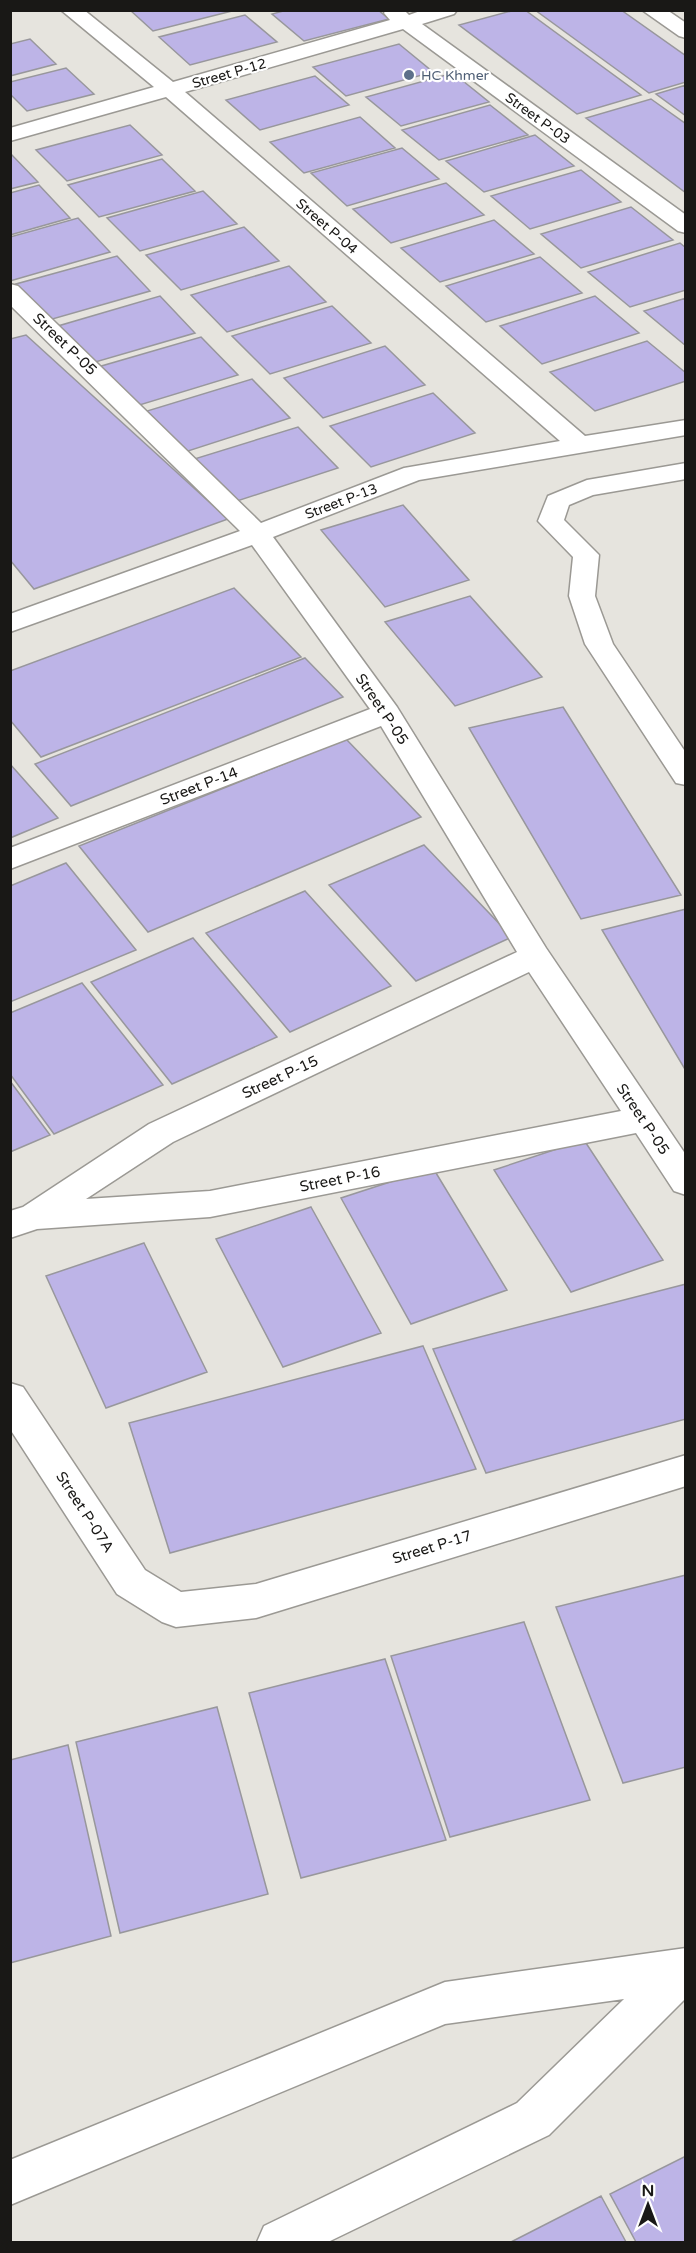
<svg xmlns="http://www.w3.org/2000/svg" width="696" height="2253" font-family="'Varela Round',sans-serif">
<rect width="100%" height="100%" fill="#e6e4de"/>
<!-- building -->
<path fill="#bdb4e7" stroke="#98979c" stroke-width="1.5" d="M130,10h106l-83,21z
M287,10h91l11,9 -85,22 -32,-27z
M515,10h10l116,85 -64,19 -118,-89z
M535,10h86l65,46v26l-37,11z
M245,15l32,27 -87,23 -31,-28z
M30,39l26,25 -46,12v-32z
M399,44l34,28 -87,24 -33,-29z
M66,68l28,26 -67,17 -17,-17v-12z
M453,73l36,29 -88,24 -35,-29z
M315,76l34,29 -89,25 -34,-30z
M686,85v31l-30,-22z
M651,99l35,25v69l-100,-75z
M490,105l38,30 -89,25 -37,-30z
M360,117l35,31 -91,25 -34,-31z
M130,125l32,30 -95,26 -31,-31z
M535,135l39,31 -90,26 -38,-31z
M402,148l37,31 -92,27 -36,-33z
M10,153l28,29 -28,7z
M162,159l33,32 -96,26 -31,-32z
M581,170l40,32 -91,27 -39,-33z
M446,183l38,32 -93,28 -38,-34z
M39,185l31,33 -60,17v-42z
M203,191l34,33 -97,27 -33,-33z
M631,207l42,33 -92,28 -40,-34z
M78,218l32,34 -100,29v-44z
M494,220l40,34 -94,28 -39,-34z
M244,227l35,34 -98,29 -35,-35z
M680,243l6,5v42l-56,17 -42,-35z
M117,256l33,35 -101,29 -33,-36z
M540,257l42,36 -96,29 -40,-36z
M289,266l37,36 -99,30 -36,-37z
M160,296l35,37 -103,30 -34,-37z
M595,296l44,37 -97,31 -42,-38z
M686,298v48l-42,-35z
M332,306l39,37 -101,31 -38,-38z
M26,335l202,184 -194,70 -24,-29v-221z
M201,337l37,38 -105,32 -35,-40z
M647,341l39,32v8l-91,30 -45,-39z
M385,346l40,39 -102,33 -39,-40z
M252,379l38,39 -105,34 -38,-41z
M433,393l42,40 -104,34 -41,-41z
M298,427l40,41 -107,35 -40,-43z
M403,505l66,75 -84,27 -64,-77z
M234,588l67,69 -260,100 -31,-37v-49z
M470,596l72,81 -87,29 -70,-84z
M305,658l38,39 -272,109 -36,-42z
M563,707l118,188 -100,24 -112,-191z
M346,739l75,78 -273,115 -69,-86z
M10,764l48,54 -48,20z
M424,845l88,92 -96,44 -87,-96z
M66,863l70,87 -126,52v-116z
M305,891l86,95 -101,46 -84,-99z
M686,909v162l-84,-141z
M193,938l84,99 -105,47 -81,-102z
M82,983l81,102 -109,49 -44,-60v-61z
M10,1081l40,54 -40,17z
M584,1140l79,120 -92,32 -77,-122z
M433,1168l74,122 -96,34 -70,-126z
M311,1207l70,126 -98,34 -67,-128z
M144,1243l63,129 -101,36 -60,-132z
M686,1284v135l-200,54 -53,-124z
M423,1346l53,123 -306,84 -41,-130z
M686,1575v192l-63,16 -67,-176z
M524,1622l66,178 -140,37 -59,-181z
M385,1659l61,181 -145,38 -52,-185z
M217,1707l51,187 -148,39 -44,-191z
M68,1745l43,191 -101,27v-203z
M686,2156v86h-50l-26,-48z
M601,2196l25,46h-115z"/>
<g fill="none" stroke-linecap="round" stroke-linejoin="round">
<defs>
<path id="minor" d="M61,10h23l89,72 217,-62 -6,-7 2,-3h18l5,5 14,-5h34l-3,4 -32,10 264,191v18l-8,-2 -275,-202 -218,63 400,344 101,-16v15l-267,45 -146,57 124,170 149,241 140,207v40l-12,-4 -38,-58 -426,84 -173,12 -27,9v-27l13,-4 126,-83 368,-172 -136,-226 -371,143v-21l360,-139 -118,-164 -242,87v-18l230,-83 -230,-226v-21l8,2 243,237 143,-55 156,-27 -394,-344 -156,44v-13l144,-41zM529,972l92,139 -411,80 -124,8 87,-57z
M642,10h25l19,13v15l-7,-2z
M686,463v16l-93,16 -24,10 -5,15 35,35 -4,41 18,48 73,109v32l-10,-2 -91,-139 -16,-48 4,-39 -35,-36 10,-25 39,-16z
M10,1383l13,4 122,183 36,22 75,-8 430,-129v31l-430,132 -80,9 -14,-5 -45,-28 -107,-165z
M686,1948v50l-137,137 -221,107h-71l7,-16 253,-123 107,-104 -179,25 -435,181v-45l435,-178z"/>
</defs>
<!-- minor casing -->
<use href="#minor" stroke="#9b9994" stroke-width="3"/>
<!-- minor -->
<use href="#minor" fill="#fff" fill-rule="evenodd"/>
</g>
<!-- markers -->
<circle fill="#5c6f8a" stroke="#fff" stroke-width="2" cx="409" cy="75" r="6"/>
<g text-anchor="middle" stroke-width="4.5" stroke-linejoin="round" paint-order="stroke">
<!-- far-street labels -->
<g font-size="14" fill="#191816" stroke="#fff">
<text transform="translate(229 73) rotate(-16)" y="5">Street P-12</text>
<text transform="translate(538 118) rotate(36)" y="5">Street P-03</text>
<text transform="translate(327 226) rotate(41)" y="5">Street P-04</text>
<text transform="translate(341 501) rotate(-21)" y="5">Street P-13</text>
</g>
<!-- far-service labels -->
<g font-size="14" fill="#4e5e75" stroke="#fff" text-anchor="start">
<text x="421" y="80">HC Khmer</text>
</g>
<!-- street labels -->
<g font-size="15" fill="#191816" stroke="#fff">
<text transform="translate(65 344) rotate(44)" y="5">Street P-05</text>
<text transform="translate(382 709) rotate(56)" y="5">Street P-05</text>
<text transform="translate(199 786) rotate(-21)" y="5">Street P-14</text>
<text transform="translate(280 1077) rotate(-25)" y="5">Street P-15</text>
<text transform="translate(643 1119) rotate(56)" y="5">Street P-05</text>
<text transform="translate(340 1179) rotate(-11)" y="5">Street P-16</text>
<text transform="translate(85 1512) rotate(57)" y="5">Street P-07A</text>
<text transform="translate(432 1547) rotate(-17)" y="5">Street P-17</text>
</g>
</g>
<!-- border -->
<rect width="696" height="2253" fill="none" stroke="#191816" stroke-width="24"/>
<!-- north arrow -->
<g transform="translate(648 2205)" stroke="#ffffff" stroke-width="4.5" paint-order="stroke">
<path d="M0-4.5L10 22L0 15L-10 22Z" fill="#191816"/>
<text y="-9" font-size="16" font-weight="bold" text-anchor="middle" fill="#191816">N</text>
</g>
</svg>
